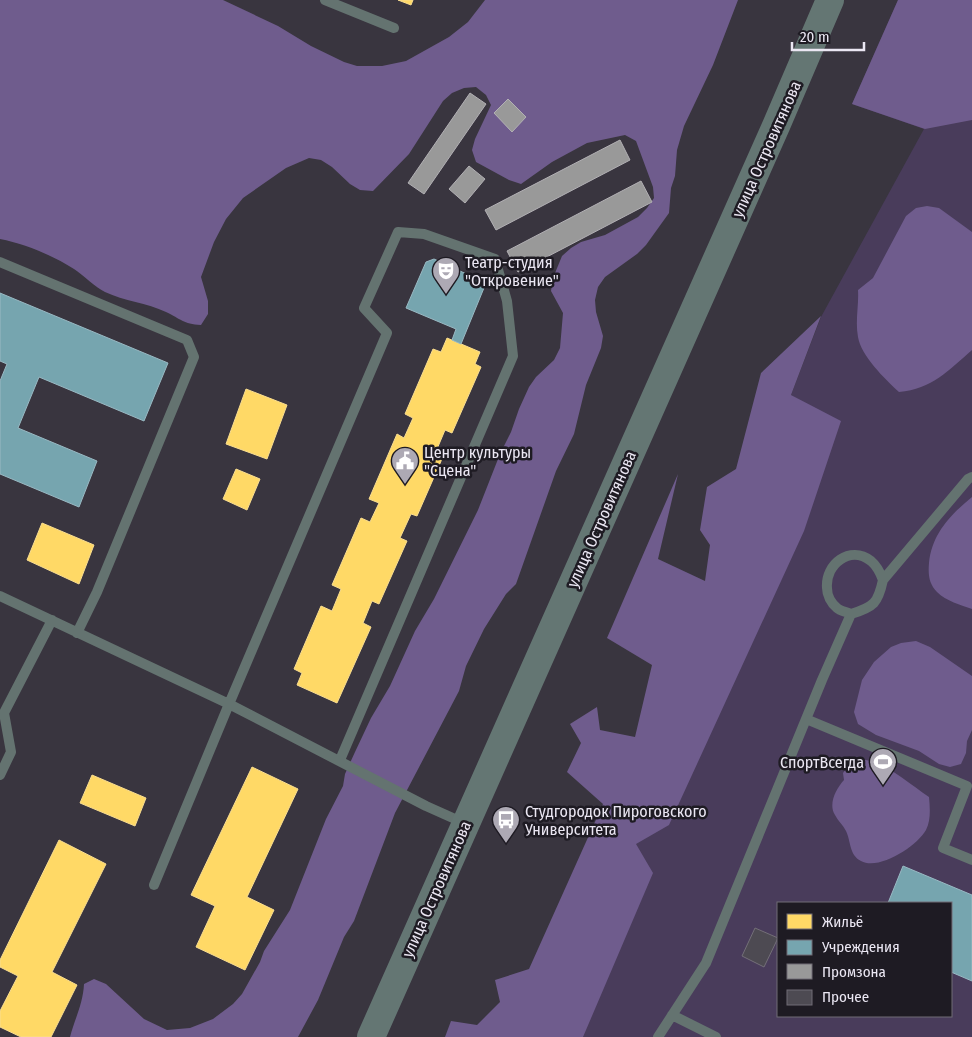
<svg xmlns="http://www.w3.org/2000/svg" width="972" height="1037" font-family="'Fira Sans Condensed',sans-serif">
<rect width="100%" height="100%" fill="#39353f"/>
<!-- green -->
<path fill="#493c5b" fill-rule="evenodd" d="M898,0h74v1037h-461l290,-636 -10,-6 30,-78 103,-188 -72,-25zM778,903h173v113h-173z"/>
<!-- forest -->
<path fill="#6f5c8d" d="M0,0h223l55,26 33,20 33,16 13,4h25l24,-5 43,-24 19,-15 17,-22h253l-25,65 -29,61 -7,24 -2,26 -4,12 -2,25 -23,32 -9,9 -32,23 -7,10 -3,13 1,12 7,24 -2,12 -15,37 -12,49 -18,37 -40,113 -10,10 -22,35 -18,37 -7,25 -64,122 -41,108 -10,16 -26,63 -20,37h-228c5,-19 13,-33 14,-53l10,-5 12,5 38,35 23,11 23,-2 23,-9 20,-15 9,-10 18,-32 4,-11 26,-41 36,-91 17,-33 2,-12 10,-22 16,-34 19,-32 25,-55 19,-32 44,-89 22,-56 11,-22 8,-23 10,-22 7,-10 18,-17 6,-12 3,-35 -12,-22 2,-13 9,-22 9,-8 10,-6 24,-7 33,-18 9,-9 7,-10 -1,-11 -17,-46 -11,-6 -38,8 -35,19 -31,22 -12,-4 -33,-18 -4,-12 3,-11 16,-34 -5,-10 -10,-8 -12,1 -12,5 -9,8 -34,53 -36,37 -13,-1 -10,-6 -18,-17 -11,-7 -12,-2 -23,10 -43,30 -17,21 -12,23 -13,35 7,24v13l-7,11c-18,-1 -20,-6 -35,-13 -19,-9 -42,-11 -61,-20 -9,-4 -22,-17 -31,-23 -22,-14 -49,-25 -74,-30z
M898,0h74v120l-47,9 -73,-25z
M927,206l12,2 33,24v118c-23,20 -40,39 -73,42 -14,-13 -38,-36 -41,-55 -3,-16 1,-32 0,-47l15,-12 33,-62 10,-8z
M821,316l-30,79 50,26 -37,110 -135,294 -33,19 17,29 -70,164h-138l6,-16 26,4 23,-23 -5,-22 34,-11 74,-165 -36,-32 14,-29 -11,-19 27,-17 3,23 35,7 17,-72 -45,-27 71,-164 -20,85 47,22 5,-36 -10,-15 7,-43 29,-18 25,-96z
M972,497v112c-11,-4 -26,-8 -35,-17 -8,-8 -9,-17 -8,-29 3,-29 21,-48 43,-66z
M916,641l14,6 42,29v54l-5,11 -1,12 -5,11 -11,3 -11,-3 -20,-13 -43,-16 -18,-11 -4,-12 8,-32 12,-18 17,-15 10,-4z
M860,759c26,3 48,24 69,38 1,11 2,23 -3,33 -9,16 -47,41 -65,31 -12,-6 -10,-20 -15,-30 -3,-6 -8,-10 -11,-16 -7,-11 1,-26 9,-35l-1,-7 7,-9z"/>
<!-- homes -->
<path fill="#ffd966" stroke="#f9dd90" d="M398,0h15l-2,5z
M447,338l33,14 -5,12 6,3 -29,66 -7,-3 -8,19 8,3 -28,64 -6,-2 -11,24 7,3 -28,63 -7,-3 -9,22 8,4 -34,76 -40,-18 5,-12 -8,-4 27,-63 11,5 9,-22 -9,-4 29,-67 9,4 9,-19 -10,-4 28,-65 7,4 9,-20 -8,-4 28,-65 8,3z
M246,389l41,16 -20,54 -41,-15z
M236,469l24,10 -13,31 -24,-11z
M42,523l52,22 -15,39 -52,-24z
M252,767l46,22 -51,108 27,13 -29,60 -49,-23 19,-41 -24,-11z
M92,775l54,23 -11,28 -55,-23z
M59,840l47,24 -54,108 25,13 -26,52h-30l-21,-10v-16l18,-35 -18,-9v-7z"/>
<!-- public -->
<path fill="#76a5af" stroke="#99b9c3" d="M434,259l52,24 -25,61 -9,-4 4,-11 -50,-21 20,-46z
M0,293l168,70 -24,58 -105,-44 -21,51 79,33 -18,46 -79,-33v-93l7,-17 -7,-3z
M903,866l69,29v86l-21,-9v-69h-63z"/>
<!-- industry -->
<path fill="#999" stroke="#b2b0b4" d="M470,93l16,11 -62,90 -16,-11z
M508,99l18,18 -14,15 -18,-19z
M620,140l10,20 -134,70 -11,-20z
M469,166l16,13 -20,24 -16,-14z
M641,181l11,21 -134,70 -11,-21z"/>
<!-- building -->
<path fill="#4d4a52" stroke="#736f78" d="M755,928l23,10 -14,29 -22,-11z"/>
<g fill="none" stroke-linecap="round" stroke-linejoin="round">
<!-- service -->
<path stroke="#647370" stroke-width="10" d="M325,0l69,28
M0,262l187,78 7,17 -97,235 -20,41
M0,596l229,108 197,102 38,17
M851,614c-4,-2 -11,-3 -14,-6 -6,-5 -10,-13 -10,-20 -2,-24 23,-43 44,-27 6,5 9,11 12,19
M806,719l161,67 -24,62 29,12
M0,775l11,-23 -7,-39 48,-93
M154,885l75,-181 158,-371 -23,-25 34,-76 26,2 71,25 12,42 6,55 -173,404
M672,1015l44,22
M658,1037l48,-74 116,-283 29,-66c23,-7 27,-11 32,-34l85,-101 4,-2"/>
<!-- secondary -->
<path stroke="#647673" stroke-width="28" d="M371,1037l405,-911 54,-126"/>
</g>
<!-- icons -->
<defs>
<symbol id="theatre-pin" viewBox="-11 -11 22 30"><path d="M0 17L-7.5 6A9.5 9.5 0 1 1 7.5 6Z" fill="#ada9b4" stroke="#1e1b23"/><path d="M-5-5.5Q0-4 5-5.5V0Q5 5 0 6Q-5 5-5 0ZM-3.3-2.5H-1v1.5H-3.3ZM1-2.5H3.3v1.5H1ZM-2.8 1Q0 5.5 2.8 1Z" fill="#fff"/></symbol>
<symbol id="civic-pin" viewBox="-11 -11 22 30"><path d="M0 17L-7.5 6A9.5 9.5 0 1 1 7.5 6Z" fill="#ada9b4" stroke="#1e1b23"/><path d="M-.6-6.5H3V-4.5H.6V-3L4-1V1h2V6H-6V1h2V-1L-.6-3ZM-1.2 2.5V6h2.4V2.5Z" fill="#fff"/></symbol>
<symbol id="stadium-pin" viewBox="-11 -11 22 30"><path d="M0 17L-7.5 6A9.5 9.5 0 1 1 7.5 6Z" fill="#ada9b4" stroke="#1e1b23"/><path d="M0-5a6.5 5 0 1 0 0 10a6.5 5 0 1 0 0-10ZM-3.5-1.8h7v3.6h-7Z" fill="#fff"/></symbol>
<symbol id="bus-pin" viewBox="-11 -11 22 30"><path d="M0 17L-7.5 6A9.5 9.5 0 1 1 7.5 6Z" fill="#ada9b4" stroke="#1e1b23"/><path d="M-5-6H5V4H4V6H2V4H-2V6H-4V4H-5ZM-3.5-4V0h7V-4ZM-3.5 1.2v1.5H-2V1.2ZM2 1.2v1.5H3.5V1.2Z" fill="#fff"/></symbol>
</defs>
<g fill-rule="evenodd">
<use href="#theatre-pin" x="430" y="255" width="32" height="43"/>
<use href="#civic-pin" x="389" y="445" width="32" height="43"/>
<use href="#stadium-pin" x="867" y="746" width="32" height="43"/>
<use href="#bus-pin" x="490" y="804" width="32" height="43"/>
</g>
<g text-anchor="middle" stroke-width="5" stroke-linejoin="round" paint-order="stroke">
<!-- street labels -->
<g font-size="16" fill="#ebe7f3" stroke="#1e1b23">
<text transform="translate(766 149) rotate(-66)" y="6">улица Островитянова</text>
<text transform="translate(601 519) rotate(-66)" y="6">улица Островитянова</text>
<text transform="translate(436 889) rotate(-66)" y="6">улица Островитянова</text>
</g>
<!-- poi labels -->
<g font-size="16" fill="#ebe7f3" stroke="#1e1b23" text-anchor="start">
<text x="465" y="268">Театр-студия<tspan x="465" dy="18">"Откровение"</tspan></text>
<text x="424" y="458">Центр культуры<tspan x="424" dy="18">"Сцена"</tspan></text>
<text x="864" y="768" text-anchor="end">СпортВсегда</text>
<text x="525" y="817">Студгородок Пироговского<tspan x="525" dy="18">Университета</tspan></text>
</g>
</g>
<!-- legend -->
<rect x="777" y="902" width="175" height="115" fill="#1e1b23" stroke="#706d76"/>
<rect x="787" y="914" width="25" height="15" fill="#ffd966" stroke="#706d76"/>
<text x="822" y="927" font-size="15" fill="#ebe7f3">Жильё</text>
<rect x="787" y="940" width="25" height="15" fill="#76a5af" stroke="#706d76"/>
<text x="822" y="952" font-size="15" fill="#ebe7f3">Учреждения</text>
<rect x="787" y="964" width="25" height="15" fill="#999999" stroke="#706d76"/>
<text x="822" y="977" font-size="15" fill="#ebe7f3">Промзона</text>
<rect x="787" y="990" width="25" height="15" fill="#4d4a52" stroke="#706d76"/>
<text x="822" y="1002" font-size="15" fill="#ebe7f3">Прочее</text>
<!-- scale -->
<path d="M792 42v8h72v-8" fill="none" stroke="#ebe7f3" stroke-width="2.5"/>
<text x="800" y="42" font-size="15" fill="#ebe7f3" stroke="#1e1b23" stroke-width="4" paint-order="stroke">20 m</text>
</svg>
